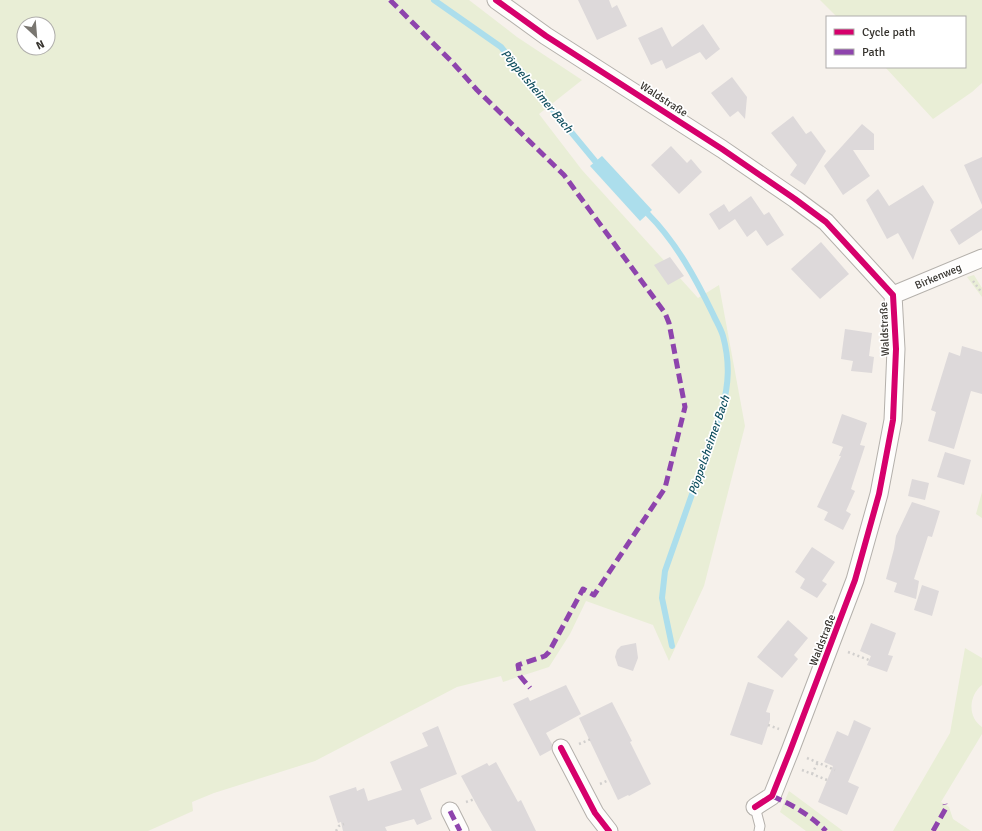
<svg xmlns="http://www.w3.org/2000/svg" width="982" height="831" font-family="Signika,sans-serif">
<rect width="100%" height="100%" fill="#f6f1eb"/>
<!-- green -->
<path fill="#e9eed6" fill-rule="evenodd" d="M0,0h469l48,37 65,43 -43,34 43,56 116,128 21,-13 26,141 -41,160 -35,75 -16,-36 -67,-24 -16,33 -21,33 -46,15 -2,-6 -44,11 -142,74 -101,32 -22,9 1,9 -45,20h-148zM24,24h24v24h-24z
M820,0h162v83l-10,9 -39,27 -48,-52h80v-50h-128z
M974,275l8,13v9l-15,-20z
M982,492v26l-6,-4z
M965,648l17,10v27c-13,10 -15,32 0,42v7l-41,68 8,5 4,12 18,12h-78l57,-98z
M789,791l54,40h-37l-26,-19z"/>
<!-- water -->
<path fill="#acdeec" d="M602,156l50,54 -12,11 -50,-55z"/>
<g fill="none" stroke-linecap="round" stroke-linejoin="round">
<!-- stream -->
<path stroke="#acdeec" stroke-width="6" d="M434,0l67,47 94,114
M648,214c28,28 48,65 65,100 3,7 8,15 10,22 7,26 6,48 -1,73l-57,162 -3,27 10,48"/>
</g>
<!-- building -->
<path fill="#ddd9da" d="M578,0h31l3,8 5,-3 10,21 -30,14z
M703,24l17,25 -14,11 -6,-8 -34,17 -4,-9 -11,5 -13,-27 24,-11 10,20z
M732,77l15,20 -2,22 -7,-8 -8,6 -19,-24z
M793,116l13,18 5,-3 15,20 -21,34 -15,-10 7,-10 -26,-32z
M862,124l12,10v16h-21l17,26 -27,19 -19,-29z
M671,146l16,17 4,-4 11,13 -23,22 -28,-29z
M982,157v48l-18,-40z
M923,185l11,17 -21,58 -15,-27 -11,6 -21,-39 12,-11 11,17z
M751,196l13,19 5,-3 15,23 -17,11 -11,-16 -9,7 -12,-18 -16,11 -10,-16 15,-10 5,8z
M982,208v22l-23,15 -9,-15z
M821,242l28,32 -29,25 -29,-30z
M670,257l14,19 -16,9 -14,-20z
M845,329l27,4 -3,23 5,1 -2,16 -21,-2 2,-10 -12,-2z
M962,346l20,6v42l-11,-3 -17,58 -26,-8 8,-29 -5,-2 18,-58 11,4z
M842,414l25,9 -7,22 5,1 -14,43 4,2 -9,20 5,3 -8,16 -19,-10 4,-8 -11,-5 24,-51h-2l4,-9 -11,-4z
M945,452l26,8 -7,25 -27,-8z
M912,479l17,4 -4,17 -17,-4z
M912,502l28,9 -8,26 -4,-1 -14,43 5,2 -3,18 -22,-7 3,-9 -11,-4 8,-30 2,-13z
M812,547l23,15 -13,19 5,3 -10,14 -17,-10 5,-9 -10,-7z
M922,585l17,6 -7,25 -18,-6z
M788,620l20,18 -14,17 4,4 -16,19 -25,-21z
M871,623l25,10 -8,22 5,1 -6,16 -20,-7 4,-9 -11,-5z
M636,643l2,15 -5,13 -15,-5 -3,-9 2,-7 4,-4z
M748,682l26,8 -8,22 4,1v7l-8,25 -32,-10z
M566,685l15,29 -35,19 6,11 -1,6 -11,6 -27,-52 15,-7 2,4z
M612,702l20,39 -2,1 21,42 -22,12 -1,-1 -10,5 -39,-82z
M854,720l17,8 -23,54 11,5 -12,28 -29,-13 15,-36 -9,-4 13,-31 11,5z
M438,726l19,48 -37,15 12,30 -15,6 -3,-6 -29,8 2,4h-44l-2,-9 -3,1 -9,-27 27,-9 1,4 7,-3 4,13 34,-11 -12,-28 38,-16 -6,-13z
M496,762l22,40 3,-2 15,31h-44l-13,-22 -18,-33 26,-13 2,3z"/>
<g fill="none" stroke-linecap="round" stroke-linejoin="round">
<defs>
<path id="lane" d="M755,807l5,19 -1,5"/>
<path id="street" d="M496,0l50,36 176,113 73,50 31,23 67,73 3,54 -3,71 -14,74 -24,86 -65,171 -18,45 -17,11
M893,295l89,-37
M561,748l34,65 14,18
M450,811l10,20"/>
</defs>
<!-- lane casing -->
<use href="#lane" stroke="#b4b0ab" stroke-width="11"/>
<!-- street casing -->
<use href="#street" stroke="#b4b0ab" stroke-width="19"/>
<!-- path -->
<path stroke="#d1cfcd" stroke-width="2.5" stroke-dasharray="2 3" stroke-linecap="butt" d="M973,281l9,12
M848,652l21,8
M768,725l11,4
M579,744l12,-5
M807,758l28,12
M802,770l25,10
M812,774l6,-12
M600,784l9,-4
M466,802l9,-3
M336,831l3,-5 5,-2"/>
<!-- lane -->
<use href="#lane" stroke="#fefdfc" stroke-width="9"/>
<!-- street -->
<use href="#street" stroke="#fefdfc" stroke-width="17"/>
<!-- quiet -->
<path stroke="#8e44ad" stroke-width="5" stroke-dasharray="10 5" stroke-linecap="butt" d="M390,0l62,62 25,28 87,85 101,138 4,10 16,84 -20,81 -71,107 -11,-6 -34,63 -4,4 -27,9 2,11 10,12
M772,796c21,9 38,19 54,35
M450,811l10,20
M933,831l13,-23 -1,-4"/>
<defs>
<path id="cycleway" d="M496,0l50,36 176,113 73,50 31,23 67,73 3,54 -3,71 -14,74 -24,86 -65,171 -18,45 -17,11
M561,748l34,65 14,18"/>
</defs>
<!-- cycleway casing -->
<use href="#cycleway" stroke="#fff" stroke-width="8"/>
<!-- cycleway -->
<use href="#cycleway" stroke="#d6006c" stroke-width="6"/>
</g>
<g text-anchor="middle" stroke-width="3.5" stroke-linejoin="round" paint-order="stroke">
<!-- street labels -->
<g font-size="11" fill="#36332e" stroke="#fff">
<text transform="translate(664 99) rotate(33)" y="4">Waldstraße</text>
<text transform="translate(938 276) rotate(-23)" y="4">Birkenweg</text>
<text transform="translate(884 329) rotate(-92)" y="4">Waldstraße</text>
<text transform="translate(822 640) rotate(-69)" y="4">Waldstraße</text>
</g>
<!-- water labels -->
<g font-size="12" font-style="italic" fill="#115060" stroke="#fff">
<text transform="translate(537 91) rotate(50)" y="4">Pöppelsheimer Bach</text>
<text transform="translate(709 445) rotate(-71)" y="4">Pöppelsheimer Bach</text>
</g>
</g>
<!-- legend -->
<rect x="826" y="16" width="140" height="52" fill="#ffffff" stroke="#afadab"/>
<rect x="834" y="29" width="20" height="6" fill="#d6006c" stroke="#afadab"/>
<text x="862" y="36" font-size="12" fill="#36332e">Cycle path</text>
<rect x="834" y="49" width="20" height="6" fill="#8e44ad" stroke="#afadab"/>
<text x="862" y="56" font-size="12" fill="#36332e">Path</text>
<!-- north arrow -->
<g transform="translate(36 36) rotate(154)"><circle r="19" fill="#ffffff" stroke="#afadab"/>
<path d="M0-3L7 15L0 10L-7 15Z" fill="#797670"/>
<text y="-6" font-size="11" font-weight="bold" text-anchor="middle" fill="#36332e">N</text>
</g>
</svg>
